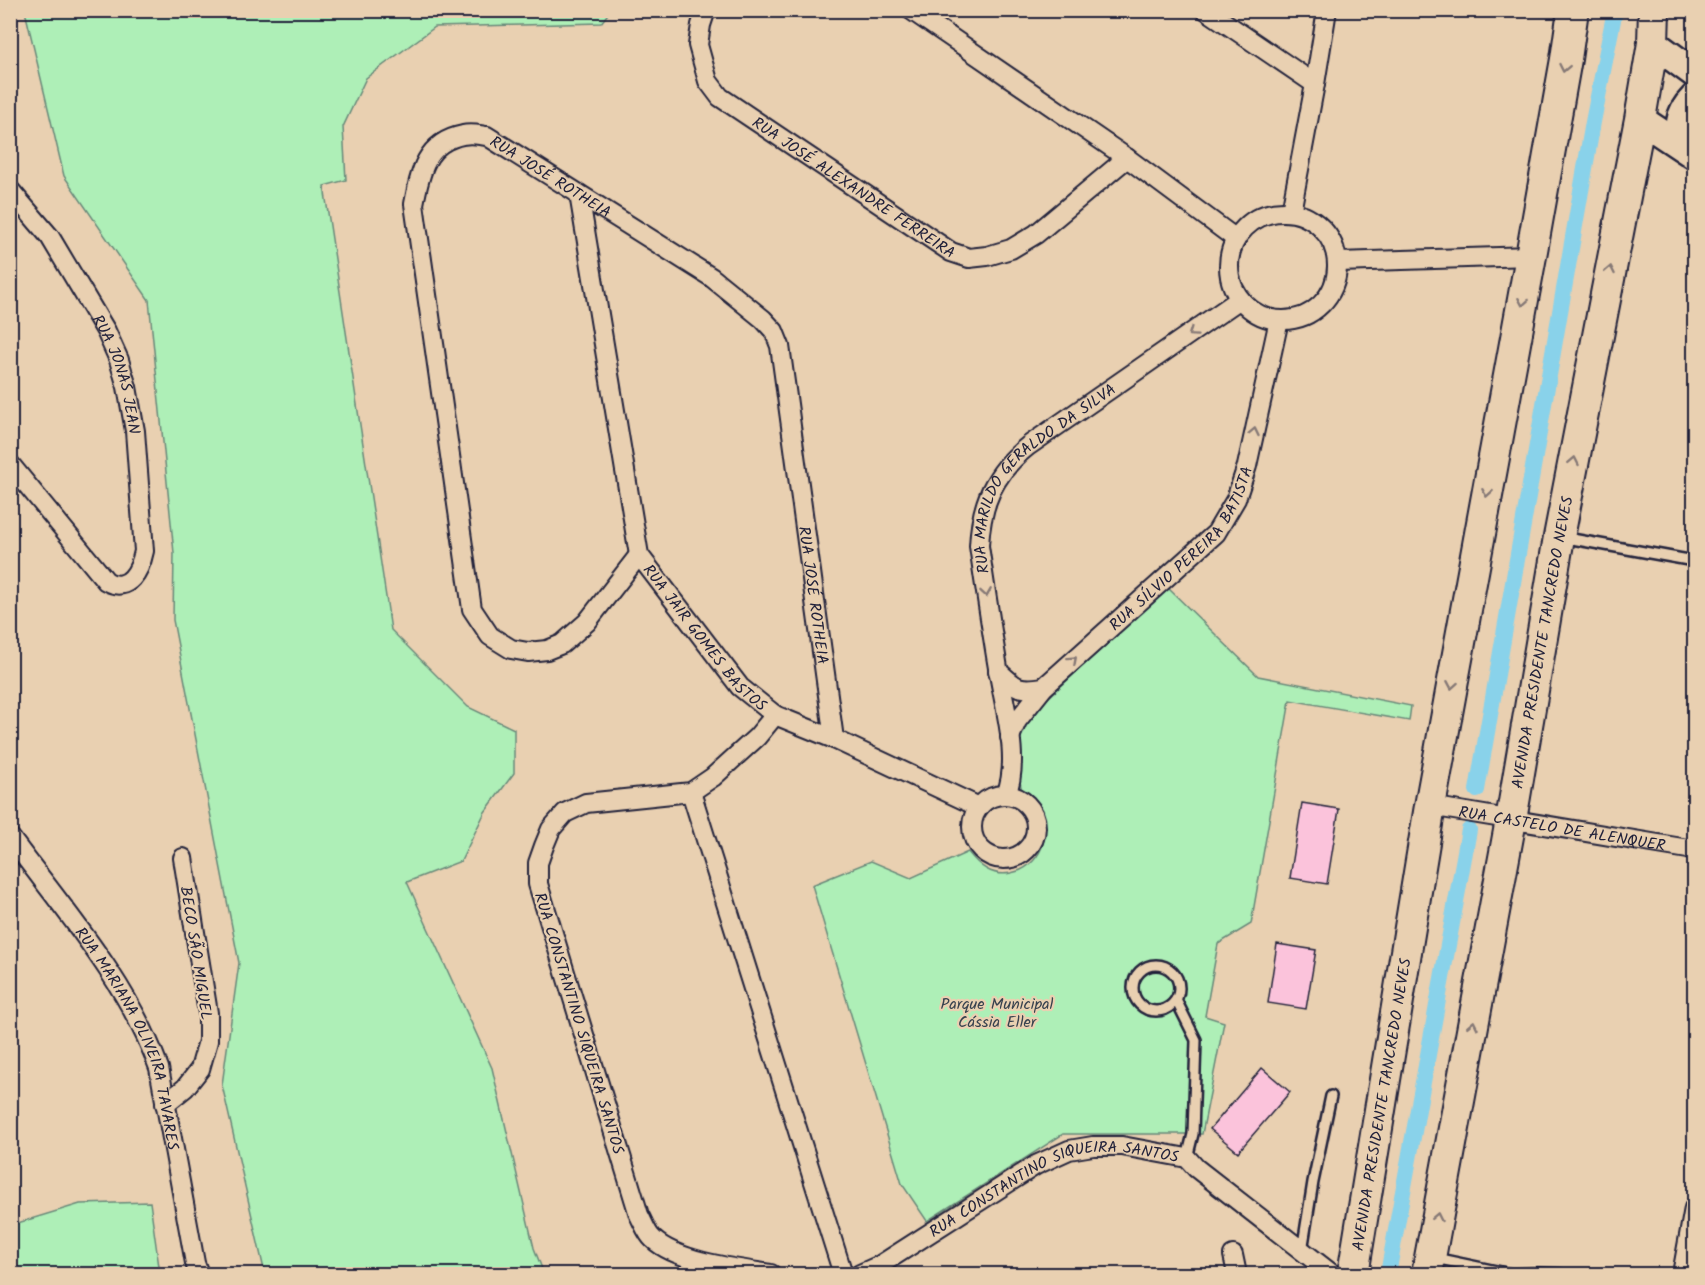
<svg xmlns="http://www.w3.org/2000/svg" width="1705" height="1285" font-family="Kalam,sans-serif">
<rect width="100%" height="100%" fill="#e9d0b1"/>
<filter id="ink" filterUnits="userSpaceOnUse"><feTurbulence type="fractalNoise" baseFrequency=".0167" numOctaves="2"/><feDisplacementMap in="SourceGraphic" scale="12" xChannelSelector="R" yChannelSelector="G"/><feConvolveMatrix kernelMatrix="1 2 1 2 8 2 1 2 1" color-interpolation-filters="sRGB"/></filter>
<g filter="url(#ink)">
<!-- green -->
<path fill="#aeefb7" stroke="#688879" stroke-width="1.5" d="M25,11h585l-9,12 -166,4 -69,51 -23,49 3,53 -22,6 67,444 77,77 46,22v44l-29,39 -24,49 -54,21 85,186 42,180 10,26h-279l-43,-189 17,-122 -66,-343 1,-67 -25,-253 -85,-124z
M1168,588l90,88 153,30 -2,15 -119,-21 -39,224 -33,20 -13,72 19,6 -22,112h-139l-136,87 -25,-37 -90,-299 59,-24 40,17 57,-26c11,14 24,25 43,21 29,-5 44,-41 26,-64 -7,-9 -13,-8 -16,-22 -1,-7 -7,-40 -6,-46 1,-6 7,-15 9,-21z
M150,1202l10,72h-149v-49l69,-21z"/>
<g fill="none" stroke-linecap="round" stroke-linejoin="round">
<!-- canal -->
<path stroke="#89d2ea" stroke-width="16" d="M1477,790l116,-668 22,-112
M1388,1274l81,-444"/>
</g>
<!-- building -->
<path fill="#fbc3db" stroke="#22223b" stroke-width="1.5" d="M1302,803l37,6 -12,75 -37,-6z
M1277,944l39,6 -10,59 -38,-6z
M1262,1068l28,24 -52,60 -28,-23z"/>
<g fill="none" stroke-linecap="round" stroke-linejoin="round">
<defs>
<path id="lane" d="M1561,537l133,24
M1133 988a23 23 0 1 1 46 0a23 23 0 1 1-46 0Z
M1176,1000l20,40 -3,94 -6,24
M1302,1251l11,-69 18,-86
M1435,1258l76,16
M1517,1274l16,-1 27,1"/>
<g id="street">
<path id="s1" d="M706,10l-5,15 -3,20 10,36 12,16 231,155 18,6 18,-2 24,-7 25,-15 91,-76"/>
<path d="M911,10l216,148 109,81"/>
<path d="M1206,10l109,74"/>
<path id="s2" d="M10,190l40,47 56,94 13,29 8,27 8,44 9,120c-4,19 -15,43 -38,30l-96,-117"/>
<path id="s3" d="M579,194l60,361 101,132 35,28 59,24 145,68"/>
<circle cx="1283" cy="266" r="54"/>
<path d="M1291,212l24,-128 12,-74"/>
<path d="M1338,262l193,-6"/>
<path id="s4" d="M639,555l-52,67 -25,22 -15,6 -19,2 -17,-3 -21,-13 -18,-27 -58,-405c6,-32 12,-62 49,-69 8,-2 16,0 24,1l224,141 52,42 11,12 6,15 54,393"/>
<path d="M998,671c18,17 20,20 46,16"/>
<path id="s5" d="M1010,737l7,-16 27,-34 172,-154 20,-34 11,-33 32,-146"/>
<path d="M691,792l152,482"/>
<circle cx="1004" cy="827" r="32"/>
<path id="s6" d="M1006,795c15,-37 -2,-88 -8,-127 -7,-41 -13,-82 -19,-122 2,-43 15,-73 49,-100l212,-147"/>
<path id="s7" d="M1430,806l264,44"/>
<path id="s8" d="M10,837c54,73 118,145 149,231l36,195 4,11"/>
<path d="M165,1104l20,-16 15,-19 8,-28v-28l-25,-155"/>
<path d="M1233,1255l4,19"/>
<path d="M771,1274c-32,-5 -94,-12 -118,-35 -6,-5 -10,-17 -14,-24l-101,-331v-21l6,-17 7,-17 14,-16 21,-10 105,-11 22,-15 44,-40 18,-22"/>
<path id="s9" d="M860,1274l20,-9 156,-100 33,-15 24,-4h29l65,12 9,10 136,106"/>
<path d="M1682,1274l12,-66"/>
</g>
<path id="secondary" d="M1653,43l41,30
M1640,119l54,36
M1684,148c-5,-22 -7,-33 10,-50"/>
<g id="primary">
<path id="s10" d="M1353,1274l77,-468 101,-550 35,-197 7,-49"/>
<path id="s11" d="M1427,1274l84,-454 48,-283 81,-418 13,-76 1,-33"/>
</g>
</defs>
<!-- lane casing -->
<use href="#lane" stroke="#22223b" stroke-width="14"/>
<!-- street casing -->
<use href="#street" stroke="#22223b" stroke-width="22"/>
<!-- secondary casing -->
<use href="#secondary" stroke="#22223b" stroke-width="32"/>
<!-- primary casing -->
<use href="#primary" stroke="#22223b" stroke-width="34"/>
<!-- lane -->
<use href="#lane" stroke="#e9d0b1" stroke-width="9"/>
<!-- street -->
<use href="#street" stroke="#e9d0b1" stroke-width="18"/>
<!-- secondary -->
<use href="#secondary" stroke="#e9d0b1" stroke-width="27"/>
<!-- primary -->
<use href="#primary" stroke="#e9d0b1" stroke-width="30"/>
</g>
<!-- one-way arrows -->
<defs><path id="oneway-chevron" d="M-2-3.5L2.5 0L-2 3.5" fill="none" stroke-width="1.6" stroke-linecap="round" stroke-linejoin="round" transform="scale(1.5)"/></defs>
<g stroke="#867976">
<use href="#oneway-chevron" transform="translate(1564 68) rotate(101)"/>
<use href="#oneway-chevron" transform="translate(1610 270) rotate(-79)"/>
<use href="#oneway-chevron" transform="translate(1523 302) rotate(100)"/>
<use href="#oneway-chevron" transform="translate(1192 333) rotate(145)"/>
<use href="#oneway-chevron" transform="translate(1254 432) rotate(-78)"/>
<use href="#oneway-chevron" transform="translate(1574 461) rotate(-79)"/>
<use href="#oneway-chevron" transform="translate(1487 493) rotate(100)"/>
<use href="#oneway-chevron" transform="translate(986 593) rotate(81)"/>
<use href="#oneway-chevron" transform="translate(1073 660) rotate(-42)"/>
<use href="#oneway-chevron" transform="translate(1452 685) rotate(100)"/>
<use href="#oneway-chevron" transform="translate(1473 1025) rotate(-79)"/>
<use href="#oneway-chevron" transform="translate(1437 1217) rotate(-79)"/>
</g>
</g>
<g text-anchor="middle" stroke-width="4.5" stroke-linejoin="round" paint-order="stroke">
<!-- street labels -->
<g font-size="16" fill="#22223b" stroke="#e9d0b1">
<text dy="6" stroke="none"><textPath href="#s4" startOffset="828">RUA JOSÉ ROTHEIA</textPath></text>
<text dy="6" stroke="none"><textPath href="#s1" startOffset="255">RUA JOSÉ ALEXANDRE FERREIRA</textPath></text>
<text dy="6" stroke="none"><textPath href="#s2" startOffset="216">RUA JONAS JEAN</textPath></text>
<text dy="6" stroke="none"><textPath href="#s6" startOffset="348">RUA MARILDO GERALDO DA SILVA</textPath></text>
<text dy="6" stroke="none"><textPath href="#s5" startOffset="258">RUA SÍLVIO PEREIRA BATISTA</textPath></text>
<text dy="6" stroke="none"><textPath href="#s4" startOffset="1368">RUA JOSÉ ROTHEIA</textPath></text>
<text dy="6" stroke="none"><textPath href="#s3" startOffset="472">RUA JAIR GOMES BASTOS</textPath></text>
<text dy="6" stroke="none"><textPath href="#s11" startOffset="642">AVENIDA PRESIDENTE TANCREDO NEVES</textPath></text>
<text dy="6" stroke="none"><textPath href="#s7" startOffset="134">RUA CASTELO DE ALENQUER</textPath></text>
<text transform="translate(197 953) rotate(81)" y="6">BECO SÃO MIGUEL</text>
<text transform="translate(580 1023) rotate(73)" y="6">RUA CONSTANTINO SIQUEIRA SANTOS</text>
<text dy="6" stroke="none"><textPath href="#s8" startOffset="237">RUA MARIANA OLIVEIRA TAVARES</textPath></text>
<text dy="6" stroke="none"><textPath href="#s10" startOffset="172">AVENIDA PRESIDENTE TANCREDO NEVES</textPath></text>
<text dy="6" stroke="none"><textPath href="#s9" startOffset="218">RUA CONSTANTINO SIQUEIRA SANTOS</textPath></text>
</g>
<!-- park labels -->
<g font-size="16" fill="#37414e" stroke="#e9d0b1">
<text x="997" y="1009">Parque Municipal<tspan x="997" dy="18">Cássia Eller</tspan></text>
</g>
</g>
<!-- margin -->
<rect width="1705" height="1285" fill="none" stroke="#e9d0b1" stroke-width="36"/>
<rect x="18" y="18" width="1669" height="1249" fill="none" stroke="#22223b" stroke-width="2" filter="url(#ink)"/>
</svg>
